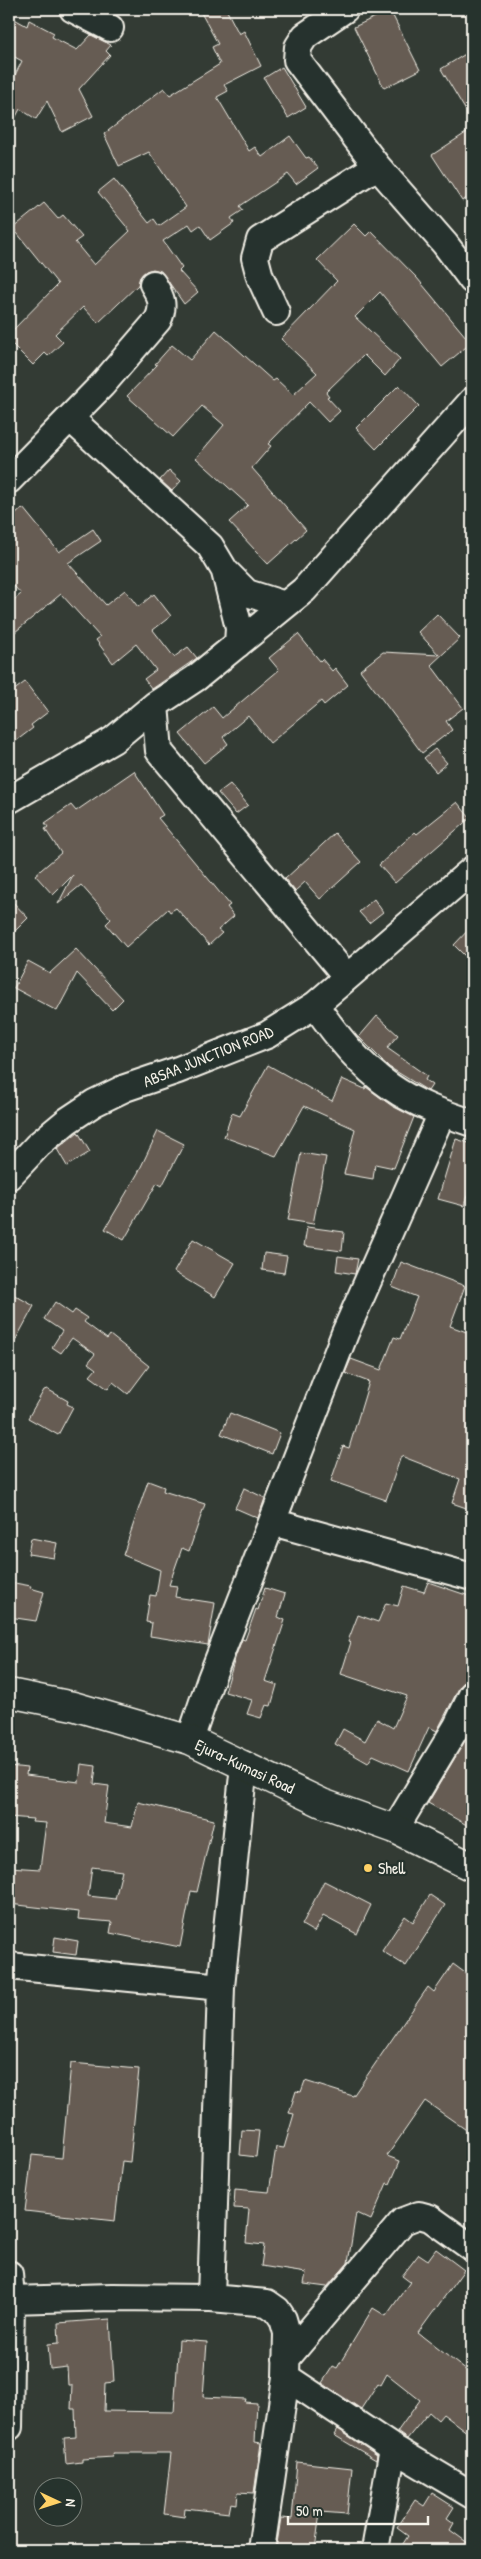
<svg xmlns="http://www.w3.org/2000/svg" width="481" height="2559" font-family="'Patrick Hand',sans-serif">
<rect width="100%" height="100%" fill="#333b34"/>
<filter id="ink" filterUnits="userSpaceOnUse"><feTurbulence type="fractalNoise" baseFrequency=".02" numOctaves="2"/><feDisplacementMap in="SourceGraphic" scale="10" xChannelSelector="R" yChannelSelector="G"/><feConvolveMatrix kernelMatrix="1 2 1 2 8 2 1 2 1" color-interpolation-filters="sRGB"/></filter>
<g filter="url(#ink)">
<!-- building -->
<path fill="#665b52" stroke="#f4f1e8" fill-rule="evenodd" d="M199,9h27l13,25 5,-3 17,35 -37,19 4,6 -11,6 32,54 6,-4 7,10 28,-21 16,22 3,-1 9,11 -22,16 -8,-10 -48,32 3,4 -12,8 3,5 -24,17 -10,-15 -7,5 -4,-6 -26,17 19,27 -3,3 19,21 -14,12 -23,-33 -8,-2 -7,2 -6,6 -2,8 -40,38 -15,-16 -28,27 8,8 -15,14 -3,-3 -12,12 -24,-24v-7l49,-50 -45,-56 31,-25 14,16 5,-4 19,22 -7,5 19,23 36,-34 -32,-39 16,-13 35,44 5,-4 5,7 27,-19 -37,-55 -30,14 -15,-32 60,-46 6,7 50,-31 -8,-17 6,-3z
M390,10l30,60 -36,18 -30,-61z
M9,16l18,10 2,-6 25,13 -2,4 25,13 14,-15 20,10 -5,6 4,4 -31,34 14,27 -31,16 -15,-31 -11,18 -16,-10 -11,21v-43l13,-26 -13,-7z
M472,50v71l-31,-52z
M282,67l24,40 -18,11 -24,-40z
M472,129v66l-10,6 -30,-46z
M354,224l12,12 5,-5 46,47 54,65 -29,24 -62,-75 -25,25 45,42 -15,17 -21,-21 -38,37 3,4 -2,1 13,14 -12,11 -19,-20 -41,42 3,2 -19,22 54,62 -38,34 -39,-42 19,-17 -52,-47 28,-33 -22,-19 -29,31 -46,-41 30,-31 -2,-1 17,-19 18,15 26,-30 57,51 3,-2 17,16 24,-22 -36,-34 56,-58 -20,-21z
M399,385l20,21 -43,43 -20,-21z
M169,470l12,11 -9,10 -12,-11z
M23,508l36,44 34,-23 8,12 -33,22 38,42 19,-15 13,17 16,-13 17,22 -18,14 21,27 14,-10 9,11 -45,31 -8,-10 12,-9 -20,-26 -23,19 -17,-23 4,-3 -39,-43 -52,43v-33l12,-10 -12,-14v-60z
M437,614l23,24 -29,27 32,43 -17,13 6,9 -30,23 -62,-83 23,-18 56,3 -21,-23z
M298,634l22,27 2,-2 10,12 3,-3 13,17 -24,20 -3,-4 -51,42 -22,-27 -25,21 5,7 -24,19 -24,-29 33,-27 9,11 57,-48 -10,-12z
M25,682l23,30 -17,13 2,3 -17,13 -7,-9v-38z
M435,749l12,14 -11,9 -12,-14z
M134,771l29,44 -5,3 72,87 -3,2 7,9 -16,14 4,3 -13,12 -33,-37 -6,4 -2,-3 -42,38 -20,-23 5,-5 -30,-34 -23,19 15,-29 -20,20 -18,-20 26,-22 -16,-24 3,-2 -3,-4 26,-18 5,6z
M230,784l18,21 -12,9 -18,-21z
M457,802l13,16 -75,65 -16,-18 36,-33 2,2z
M335,833l26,29 -41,37 -15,-17 -10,9 -10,-12z
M9,898l19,20 -19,19z
M374,899l9,13 -14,11 -10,-11z
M472,926v37l-18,-18z
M76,949l47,50 -11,11 -35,-37 -20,38 -43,-23 14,-27 22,12z
M377,1016l21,19 -11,13 40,28 -2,4 7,5 -4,6 -39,-24 -30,-30z
M268,1065l64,36 10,-22 23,10 1,-2 26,19 22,11 -20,51 -19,-4 -2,15 -29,-5 11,-45 -51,-23 -28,50 -52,-19 8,-24 8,3z
M158,1131l26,13 -22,42 -5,-3 -33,57 -19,-11 33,-56z
M78,1132l12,20 -23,14 -10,-17z
M456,1139l16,5v34l-8,28 -26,-7z
M301,1153l25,4 -13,67 -25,-4z
M307,1227l37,5 -2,19 -38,-5z
M193,1239l42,24 -20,34 -41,-25z
M264,1253l23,3 -3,17 -22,-3z
M338,1256l20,3 -3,15 -19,-3z
M401,1262l64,24 -15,40 22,8v62l-4,12 4,1v101l-20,-7 8,-24 -59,-23 -15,44 -55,-19 12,-35 6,2 20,-66 -24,-9 6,-14 30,11 13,-33 6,2 17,-42 -25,-10z
M9,1292l25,14 -25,46z
M55,1302l17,12 3,-4 12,8 -3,4 23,17 3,-4 39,31 -21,28 -15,-12 -5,7 -18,-13 6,-7 -8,-6 7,-9 -23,-16 -11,15 -9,-6 10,-16 -18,-12z
M47,1389l21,12 -1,3 6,3 -15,28 -30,-17 16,-28z
M230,1413l50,20 -8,21 -51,-20z
M148,1481l16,6 -1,4 42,13 -16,47 -7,-3 -13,37 8,1 -2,11 40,6 -7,42 -58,-9 2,-13 -6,-1 4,-27 6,1 4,-26 -37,-15z
M244,1488l21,10 -7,20 -23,-10z
M31,1538l26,5 -3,15 -26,-4z
M9,1582l22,4 -1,2 14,4 -8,29 -27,-4z
M428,1582l44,15v83l-8,2 -5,6 -22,43 -8,-4 -20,44 -36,-16 -5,8 -33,-19 8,-15 22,12 12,-22 16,9 14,-32 -66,-22 10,-32 -3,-1 10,-26 20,7 8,-19 12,3 6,-20 20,6z
M265,1588l20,6 -7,23 7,3 -20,61 12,4 -6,21 -5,-1 -5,13 -14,-4 5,-14 -27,-8 11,-37 6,-16 3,1 11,-31 2,1z
M472,1729v99l-44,-25z
M81,1764l15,2 -2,18 15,2 -5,37 28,4 6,-25 76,18 -17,72 -6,-1 -11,56 -70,-14 2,-11 -34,-3 1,-7 -70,-8v-37l31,2 6,-46 -14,-1 1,-3 -24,-2v-51l18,2 -1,7 53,7zM92,1867l30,4 -7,28 -27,-3z
M324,1881l47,24 -14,29 -34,-18 -9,16 -12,-7z
M430,1895l15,10 -39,61 -24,-15 23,-35 8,6z
M55,1937l23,4 -2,14 -23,-3z
M453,1964l19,14v156l-47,-33 -38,55 13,5 -10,23 -3,-1 -16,37 -15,-7 -8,50 -21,24 -23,-3 2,-11 -45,-7 3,-21 -18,-2 3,-34 -15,-1 1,-19 34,3 7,-45 8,1 10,-34 -5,-1 7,-22 5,1 4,-11 48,15 75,-109 6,5z
M71,2063l68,6 -9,93 -8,-1 -7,60 -90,-10 7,-56 30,3z
M242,2130l17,1 -3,26 -16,-2z
M436,2249l28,21 -46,63 54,42v61l-29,-22 -5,6 -9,-8 -22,27 -10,-7 23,-32 -33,-26 -6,11 -3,-2 -17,26 -39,-26 11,-17 4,2 36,-60 13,8 24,-34 -8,-6 17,-22 9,6z
M110,2319l4,63 -9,1 -1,28 70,1 5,-72 28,2 -4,55 43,2 -1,3 12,1 -2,39 6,1 -7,50 -16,-1 -1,12 -6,-1 -2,10 -44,-5 -1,9 -20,-3 7,-61h-59l1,4 -31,2v3l-16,2 -2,-26 12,-1 -1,-28h-4l1,-24h-4l-1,-18 -17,2 -2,-25 11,-1 -1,-20z
M338,2429l39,26 -1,5 -42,-25z
M297,2462l55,6 -5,46 -27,-2 -5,38h-39l5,-32 11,1z
M432,2493l22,14 -7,11 7,5 -4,7 22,16v4h-73l9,-14 -11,-8 18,-28 9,6z"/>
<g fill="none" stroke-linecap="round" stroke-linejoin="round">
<defs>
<path id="minor" d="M73,9l37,19
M345,9l-40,27 -7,11 -1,13 80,106 68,78 27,36
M276,312l-16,-35 -5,-19 5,-18 117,-74
M70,418l140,128 15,25 22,22 38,12
M9,480l93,-95 56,-65c7,-15 3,-23 -5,-36
M225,572l14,56 -1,16
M155,705l4,46 188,226
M9,800l104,-60 42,-35 41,-27 108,-88 168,-189
M315,1005c21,30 45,61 76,82 24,17 54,27 81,36
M9,1176l29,-31 29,-24 27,-18 31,-15 53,-18 89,-35 48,-30 157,-135
M272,1522l73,-189 97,-220
M190,1740l20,-59 62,-159 200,55
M395,1829l62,-103 15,-31
M9,1966l212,21
M9,2274l2,26 -2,127
M211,2298l10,-311 23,-222
M11,2300l101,-3 99,1 56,5 10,7 6,9 4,14 -1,44 -25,173
M286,2359l117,-138 16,-6 11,3 42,30
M286,2377l107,71 79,47
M375,2550l18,-102"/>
<path id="major" d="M9,1693l64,13 117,34 132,63 73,26 77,38"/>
</defs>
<!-- minor casing -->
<use href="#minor" stroke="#f4f1e8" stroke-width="30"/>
<!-- major casing -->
<use href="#major" stroke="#f4f1e8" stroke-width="31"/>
<!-- minor -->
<use href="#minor" stroke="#26332d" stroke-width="26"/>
<!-- major -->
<use href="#major" stroke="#26332d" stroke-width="28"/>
</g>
</g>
<!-- markers -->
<circle fill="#ffd166" stroke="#26332d" stroke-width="2" cx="368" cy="1868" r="5"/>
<g text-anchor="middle" stroke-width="4.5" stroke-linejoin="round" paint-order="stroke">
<!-- street labels -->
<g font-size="16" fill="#f4f1e8" stroke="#26332d">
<text transform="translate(208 1056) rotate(-22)" y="6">ABSAA JUNCTION ROAD</text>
<text transform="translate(245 1766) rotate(25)" y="6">Ejura-Kumasi Road</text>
</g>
<!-- poi labels -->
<g font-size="16" fill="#f4f1e8" stroke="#26332d" text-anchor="start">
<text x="378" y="1874">Shell</text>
</g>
</g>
<!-- margin -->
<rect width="481" height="2559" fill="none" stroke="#26332d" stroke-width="30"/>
<rect x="15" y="15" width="451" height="2529" fill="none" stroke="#f4f1e8" stroke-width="2" filter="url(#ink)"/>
<!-- north arrow -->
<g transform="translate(58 2502) rotate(94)"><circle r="24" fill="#26332d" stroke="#787f78"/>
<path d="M0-4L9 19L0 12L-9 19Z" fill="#ffd166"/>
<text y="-8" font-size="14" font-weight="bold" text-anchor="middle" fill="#f4f1e8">N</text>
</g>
<!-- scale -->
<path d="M288 2516v8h140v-8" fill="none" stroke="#f4f1e8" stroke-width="2.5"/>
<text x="296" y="2516" font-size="15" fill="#f4f1e8" stroke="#26332d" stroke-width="4" paint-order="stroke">50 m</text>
</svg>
